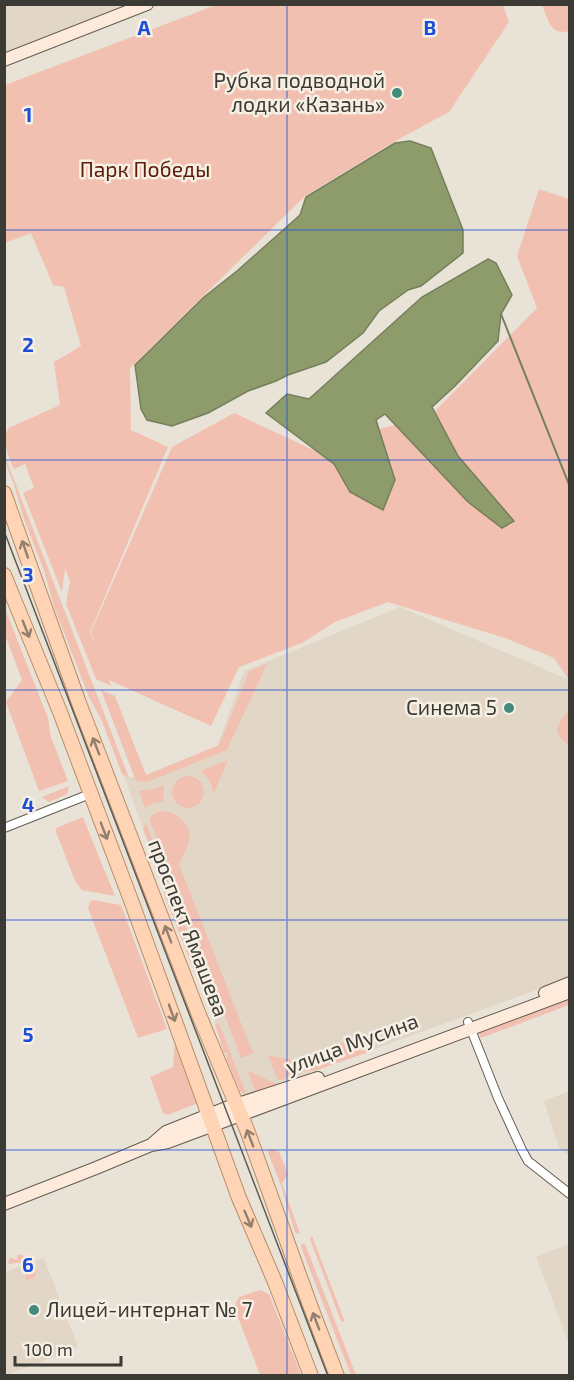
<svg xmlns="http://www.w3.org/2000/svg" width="574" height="1380" font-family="'Exo 2',sans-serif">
<rect width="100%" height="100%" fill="#e9e2d7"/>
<!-- built -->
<path fill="#e2d7c6" d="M5,4h122v1l-122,47z
M400,607l167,72 3,6 -1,293 -315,115h-11l-19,-41 -8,-27 -93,-251 5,3 19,1 69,-28 28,-79z
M569,1091v65l-10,-8 -15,-47z
M569,1244v100l-33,-87z
M44,1258l34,89 -73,29v-104z"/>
<!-- green -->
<path fill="#f2c0b1" d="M216,5h287l6,17 -60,90 -50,27 -94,57 -175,172 1,62 37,17 -78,185 5,13 -4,-13 81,-185 62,-34 77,36 121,-35 105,-106 -20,-52 22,-67 30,10v481l-15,-22 -49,-20 -117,-36 -53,20 -33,21 -63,24 -28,59 -102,-46 2,6 -15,-7 -30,-75 4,-23 -5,-12 -3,23 -39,-99 11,-5 -9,-24 -11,5c-6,-14 -14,-30 -4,-43l1,1 49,-22 -6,-43 27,-16 -17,-59 -11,-2 -22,-52 -26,10v-158z
M542,5h27v26c-19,5 -21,-12 -27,-26z
M6,458v1l123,319 -7,-4 -20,-53 -13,-24 -35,-90 -9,-34 -21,-54 -10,-34 -9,-24z
M4,606l44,112 3,19 17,44 -29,10 -33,-89 16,-22 -17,-45z
M267,664l-40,86 -80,32 -11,-1 -35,-91 14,6 31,79 73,-30 30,-74z
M569,710v36c-19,-16 -12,-20 0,-36z
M228,760l-14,33 -5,-13 -8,-9z
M172 792a16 16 0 1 1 32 0a16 16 0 1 1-32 0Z
M164,785l-1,10 1,6 -11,2 -8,5 -6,-17 9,-1z
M69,786l-2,8 -18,8 -7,-5z
M165,811c15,3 27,14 24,31 -2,7 -7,15 -10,22l73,187 4,1 -15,6 -92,-240 8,-6z
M83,817c10,27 22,53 32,79l-33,-6 -6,-7 -20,-51v-4z
M146,823l61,160 -7,3 -35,-89 -8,-32 -14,-36z
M93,900l28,5 46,124 -29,9 -50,-130 2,-6z
M569,997v8l-88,33 -3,-7z
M219,1023l27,71 9,-3 -7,-19h3l28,13 -29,10 -7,-1 -3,-3 -14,-33 2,-2 -1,-3h-3l-9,-29z
M362,1035l10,4v12l-58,20h-9l-23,9h-4l-1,-2 -9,-23 28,6z
M175,1042l23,61 -30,12 -5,-2 -13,-36 23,-10z
M273,1149l6,3 9,22 -6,10 18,49 -2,1 -3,-2 -15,-49 -13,-33z
M312,1236l33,86 -4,-1 -31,-82z
M302,1244h3l51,131h-5l-50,-128z
M19,1254l11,4 7,13 -3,7 -8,2 -1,-7 6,-3 -5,-8 -18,2 2,-7 6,3z
M260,1290l9,4 31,78 -1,3h-39l-26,-68 5,-10z"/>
<!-- water -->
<path fill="#8e9c6b" stroke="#757f5b" stroke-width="1.5" d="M410,141l21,7 32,82v23l-42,33 -13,4 -29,21 -16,22 -37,29 -38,13 -12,6 -28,10 -40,22 -36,13 -25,-6 -6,-11 -6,-44 69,-68 33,-26 63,-56 6,-18 89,-54z
M488,259l8,4 16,32 -11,19 -3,27 -43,45 -23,21 26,49 56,65 -12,7 -34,-26 -83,-88 -9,6 19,60 -12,30 -33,-18 -16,-28 -68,-51 21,-19 22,5 113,-102z"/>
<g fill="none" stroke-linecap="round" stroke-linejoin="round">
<!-- stream -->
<path stroke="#757f5b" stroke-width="2" d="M501,314l69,173"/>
<defs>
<path id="street" d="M4,828l86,-34
M468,1022l30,76 24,52 6,11 42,33"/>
<path id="secondary" d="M4,60l143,-56
M545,993l25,-10
M151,1145l15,-13 60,-24 92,-30
M4,1204l92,-36 55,-23 17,-3 402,-150"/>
<path id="primary" d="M4,493l75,210 120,312 48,115 63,175 27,71
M4,575l56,137 72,191 107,295 36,84 36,94"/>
</defs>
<!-- street casing -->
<use href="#street" stroke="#625c53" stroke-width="10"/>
<!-- secondary casing -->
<use href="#secondary" stroke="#625c53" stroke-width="14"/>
<!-- primary casing -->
<use href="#primary" stroke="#b98c67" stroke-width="16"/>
<!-- street -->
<use href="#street" stroke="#fff" stroke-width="8"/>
<!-- secondary -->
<use href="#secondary" stroke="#feeada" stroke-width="12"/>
<!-- primary -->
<use href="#primary" stroke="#fed4b4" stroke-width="14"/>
<!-- tram -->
<path stroke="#5d5a54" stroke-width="1.5" d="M4,531l324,845"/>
</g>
<!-- one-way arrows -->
<defs><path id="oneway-shaft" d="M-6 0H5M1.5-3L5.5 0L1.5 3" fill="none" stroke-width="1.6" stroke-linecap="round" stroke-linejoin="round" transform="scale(1.5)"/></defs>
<g stroke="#937f6e">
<use href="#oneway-shaft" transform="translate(25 549) rotate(-109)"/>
<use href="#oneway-shaft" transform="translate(26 629) rotate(68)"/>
<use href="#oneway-shaft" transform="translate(96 746) rotate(-111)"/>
<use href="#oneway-shaft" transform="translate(104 831) rotate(69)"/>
<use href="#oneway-shaft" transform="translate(168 934) rotate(-111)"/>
<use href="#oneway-shaft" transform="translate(172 1013) rotate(70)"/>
<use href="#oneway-shaft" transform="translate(250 1138) rotate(-111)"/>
<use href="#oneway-shaft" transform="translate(248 1219) rotate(67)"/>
<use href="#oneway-shaft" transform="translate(316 1321) rotate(-111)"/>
</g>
<!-- grid -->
<path fill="none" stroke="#1d4ed8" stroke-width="1.5" stroke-opacity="0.55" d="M287,4v1372M4,230h566M4,460h566M4,690h566M4,920h566M4,1150h566"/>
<!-- markers -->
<g fill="#458a7f" stroke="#f6efe4" stroke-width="2">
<circle cx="397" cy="93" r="6"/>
<circle cx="509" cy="708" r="6"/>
<circle cx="34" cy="1310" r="6"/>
</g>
<g text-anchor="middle" stroke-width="5" stroke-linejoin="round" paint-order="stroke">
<!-- poi labels -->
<g font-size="21" fill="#3c3a35" stroke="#f6efe4" text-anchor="end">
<text x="385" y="88">Рубка подводной<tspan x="385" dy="24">лодки «Казань»</tspan></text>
<text x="497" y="715">Синема 5</text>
<text x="46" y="1317" text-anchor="start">Лицей-интернат № 7</text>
</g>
<!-- park labels -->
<g font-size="21" fill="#5d1c06" stroke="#f6efe4">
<text x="145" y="177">Парк Победы</text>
</g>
<!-- street labels -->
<g font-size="21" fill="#3c3a35" stroke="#f6efe4">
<text transform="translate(188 928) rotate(69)" y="7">проспект Ямашева</text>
<text transform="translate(352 1044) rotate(-20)" y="7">улица Мусина</text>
</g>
</g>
<g font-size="20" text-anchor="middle" font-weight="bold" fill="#1d4ed8" stroke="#f6efe4" stroke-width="5" stroke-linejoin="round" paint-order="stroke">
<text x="144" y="35">A</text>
<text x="430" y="35">B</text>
<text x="28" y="122">1</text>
<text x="28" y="352">2</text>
<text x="28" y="582">3</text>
<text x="28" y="812">4</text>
<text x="28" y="1042">5</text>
<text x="28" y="1272">6</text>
</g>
<!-- border -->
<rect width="574" height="1380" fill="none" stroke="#3c3a35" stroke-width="12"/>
<!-- scale -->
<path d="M15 1356v9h106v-9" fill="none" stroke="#3c3a35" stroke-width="3"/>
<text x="24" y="1356" font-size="18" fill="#3c3a35" stroke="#f6efe4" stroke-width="4.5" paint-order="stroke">100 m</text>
</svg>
